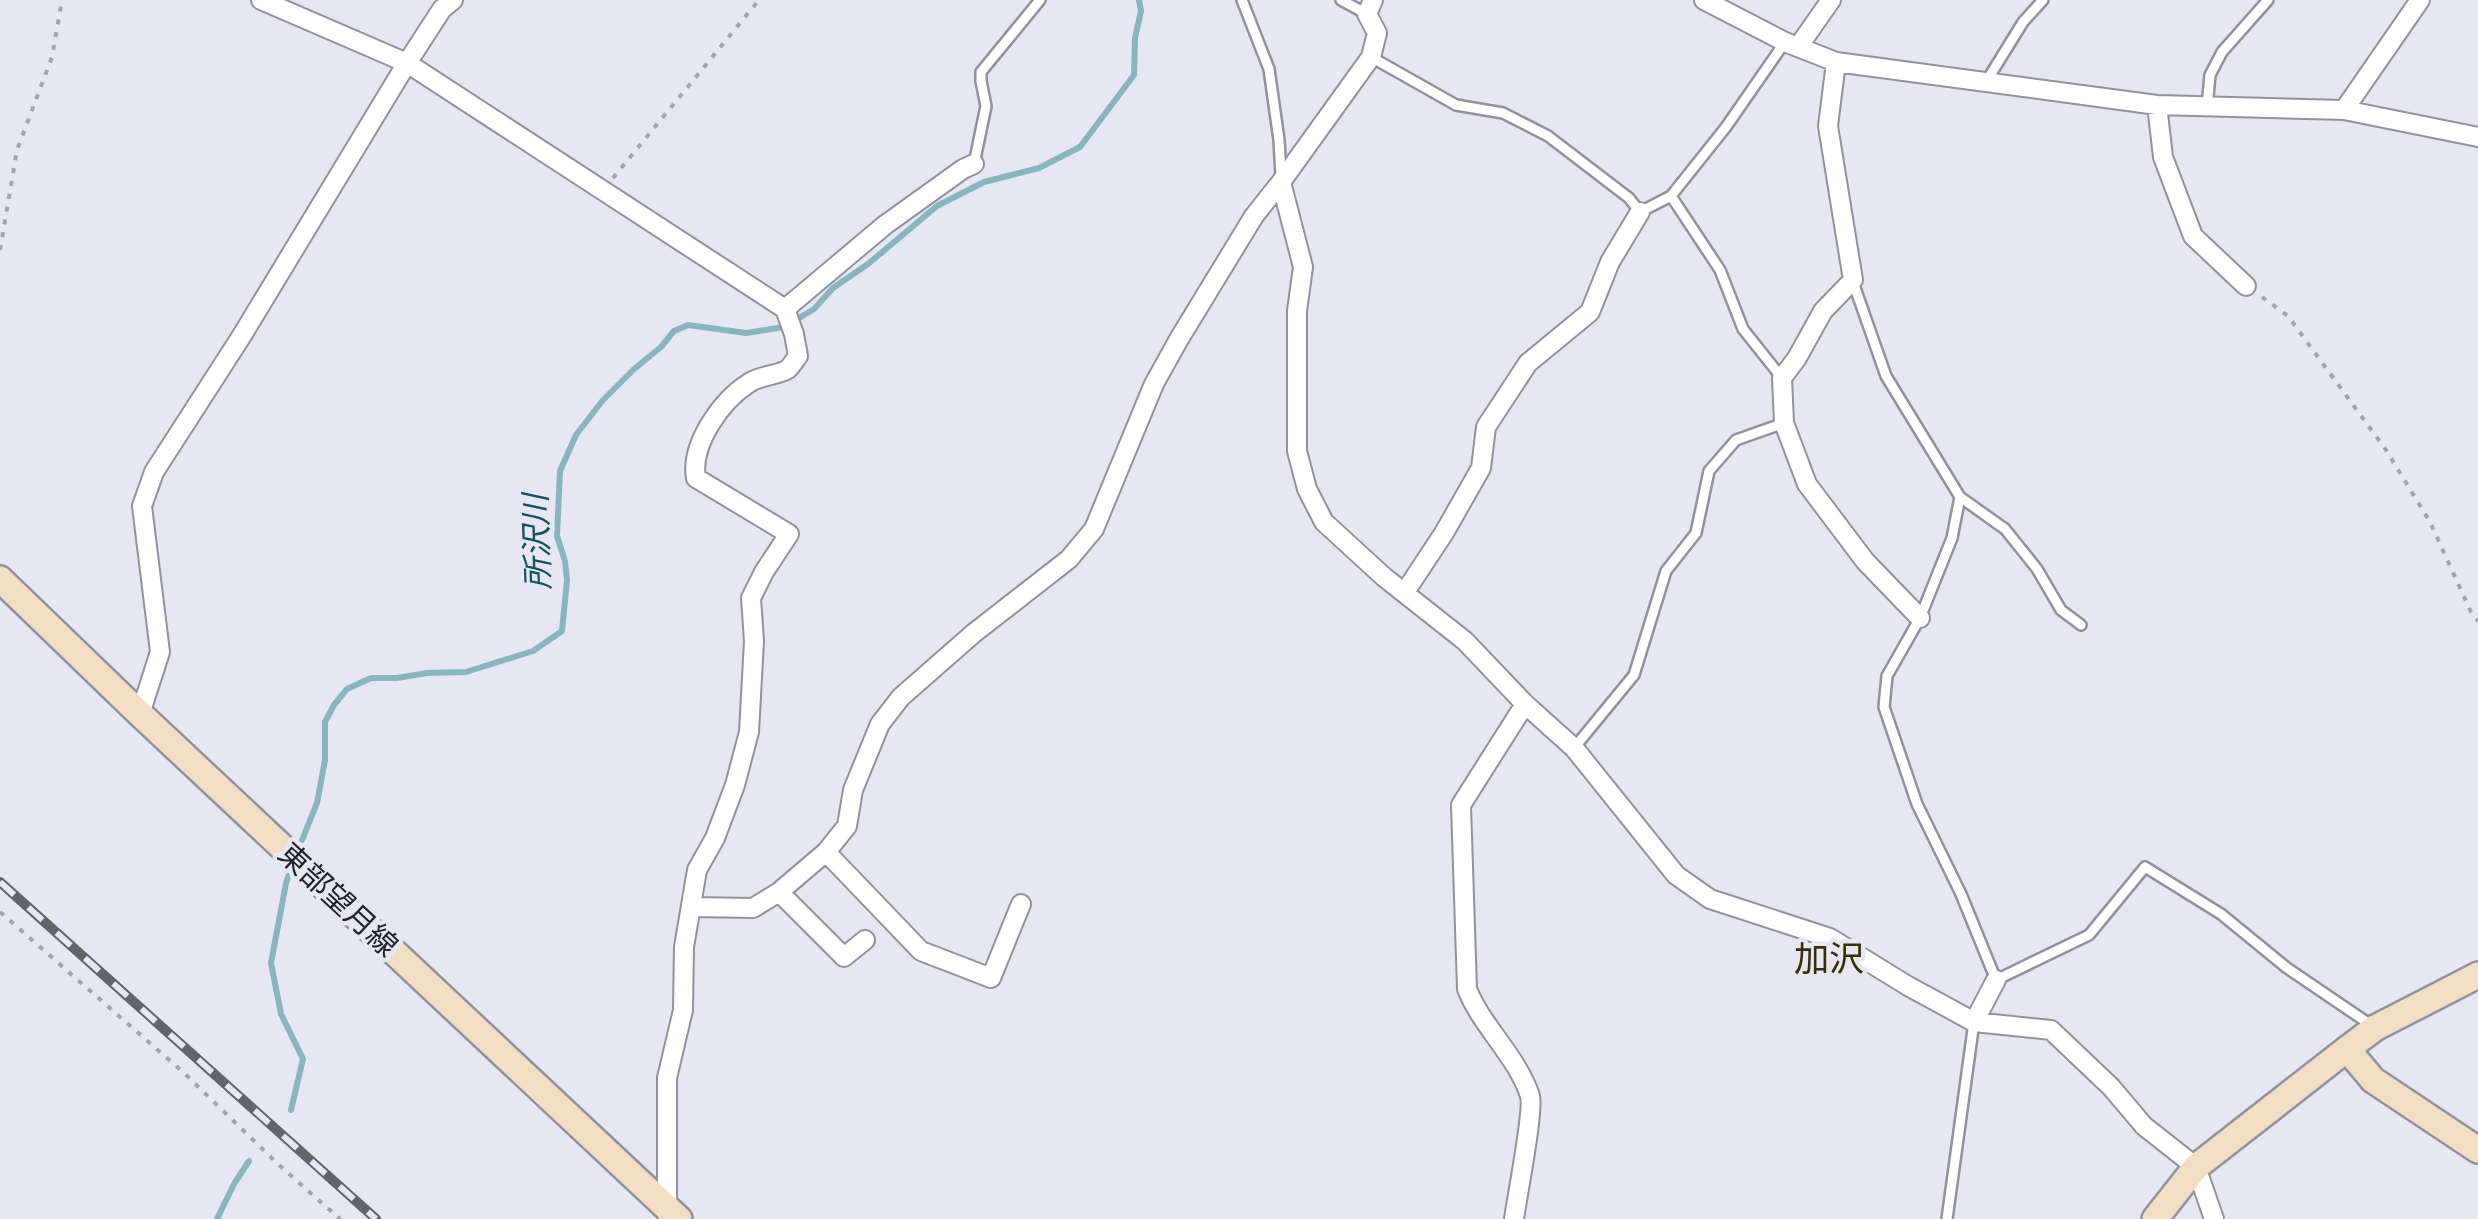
<svg xmlns="http://www.w3.org/2000/svg" width="2478" height="1219" font-family="Lora,'Noto Sans JP',serif">
<rect width="100%" height="100%" fill="#e6e7f2"/>
<g fill="none" stroke-linecap="round" stroke-linejoin="round">
<!-- stream -->
<path stroke="#89b5bd" stroke-width="6" d="M298,850l19,-47 8,-43v-38l9,-17 13,-16 24,-11h26l30,-5 39,-1 67,-21 29,-20 5,-51 -2,-19 -8,-25 3,-65 16,-36 27,-35 30,-30 28,-23 13,-16 14,-6 58,8 38,-6 30,-18 19,-21 35,-24 69,-58 47,-24 55,-14 41,-21 54,-72 1,-37 6,-27 -2,-11
M291,1110l12,-51 -22,-45 -10,-51 15,-80 6,-17
M217,1219l17,-35 15,-23"/>
<defs>
<path id="lane" d="M1242,0l27,69 10,71 2,36
M1341,0l26,14
M1371,57l85,48 47,8 45,23 81,62 11,14 31,-16 55,-69 59,-85
M1986,82l37,-60 20,-22
M2207,107l3,-32 12,-23 46,-52
M974,164l12,-58 -5,-25v-9l59,-72
M1671,196l49,74 23,59 39,49
M1853,282l33,94 74,121 -8,41 -32,80 -33,58 -3,31 33,97 44,90 35,86 93,-45 56,-68 76,47 66,54 84,57
M1960,497l45,32 32,40 24,41 20,15
M1574,748l60,-73 32,-104 30,-38 13,-62 27,-31 48,-17
M1947,1219l27,-197"/>
<path id="street" d="M261,0l146,63 378,246 9,25 4,22c-3,4 -6,9 -10,13 -11,7 -28,6 -39,14 -27,17 -59,61 -53,95l93,56 -25,38 -13,26 3,43 -5,91 -14,53 -20,53 -18,32 -13,77 -1,63 -16,68v136
M1704,0l81,42 51,20 321,43 187,5 134,27
M1798,47l33,-47
M1836,62l-8,64 25,154 -30,31 -26,47 -15,20 2,45 23,61 58,77 55,57
M2157,105l6,52 30,79 53,50
M2344,110l76,-110
M1281,182l22,85 -6,44v140l10,38 17,33 60,55 81,64 60,63 49,44 102,127 34,24 120,39 78,48 66,36 77,8 60,57 33,39 52,41 18,52
M785,309l100,-84 78,-56 11,-5
M1405,592l39,-59 37,-65 5,-41 42,-64 62,-51 20,-50 30,-50
M140,714l20,-62 -18,-146 12,-34 87,-135 166,-274 35,-54 11,-9
M826,852l95,99 70,27 30,-74
M779,892l65,65 21,-17
M692,907l61,1 26,-16 47,-40 21,-26 6,-36 27,-66 21,-27 73,-64 95,-74 25,-30 60,-145 25,-45 75,-123 27,-34 90,-125 6,-24 -10,-19 6,-14
M1974,1022l22,-42
M1514,1219c3,-22 20,-108 16,-123 -13,-40 -48,-69 -63,-107l-6,-184 64,-101"/>
<path id="secondary" d="M0,579l140,135 539,505
M2347,1049l26,31 105,70
M2155,1219l41,-52 151,-118 28,-21 103,-53"/>
</defs>
<!-- lane casing -->
<use href="#lane" stroke="#91929d" stroke-width="14"/>
<!-- street casing -->
<use href="#street" stroke="#91929d" stroke-width="22"/>
<!-- secondary casing -->
<use href="#secondary" stroke="#91929d" stroke-width="30"/>
<!-- path -->
<path stroke="#a2a3ac" stroke-width="4" stroke-dasharray="5 8" stroke-linecap="butt" d="M613,178l146,-178
M0,250l17,-100 35,-93 10,-57
M2262,297l26,19 98,134 44,72 41,90 7,9
M0,912l183,160 97,94 60,53"/>
<!-- lane -->
<use href="#lane" stroke="#fff" stroke-width="9"/>
<!-- street -->
<use href="#street" stroke="#fff" stroke-width="18"/>
<!-- secondary -->
<use href="#secondary" stroke="#f2dec5" stroke-width="25"/>
<defs>
<path id="rail" d="M0,882l376,337"/>
</defs>
<!-- rail casing -->
<use href="#rail" stroke="#63646a" stroke-width="10"/>
<!-- rail -->
<use href="#rail" stroke="#e6e7f2" stroke-width="6" stroke-dasharray="19" stroke-linecap="butt"/>
</g>
<g text-anchor="middle" stroke-width="9" stroke-linejoin="round" paint-order="stroke">
<!-- street labels -->
<g font-size="30" fill="#212226" stroke="#e6e7f2">
<text transform="translate(338 900) rotate(43)" y="10">東部望月線</text>
</g>
<!-- water labels -->
<g font-size="32" font-style="italic" fill="#14525c" stroke="#e6e7f2">
<text transform="translate(537 542) rotate(-92)" y="11">所沢川</text>
</g>
<!-- quarter labels -->
<g font-size="35" fill="#362f03" stroke="#e6e7f2">
<text x="1829" y="971">加沢</text>
</g>
</g>
</svg>
